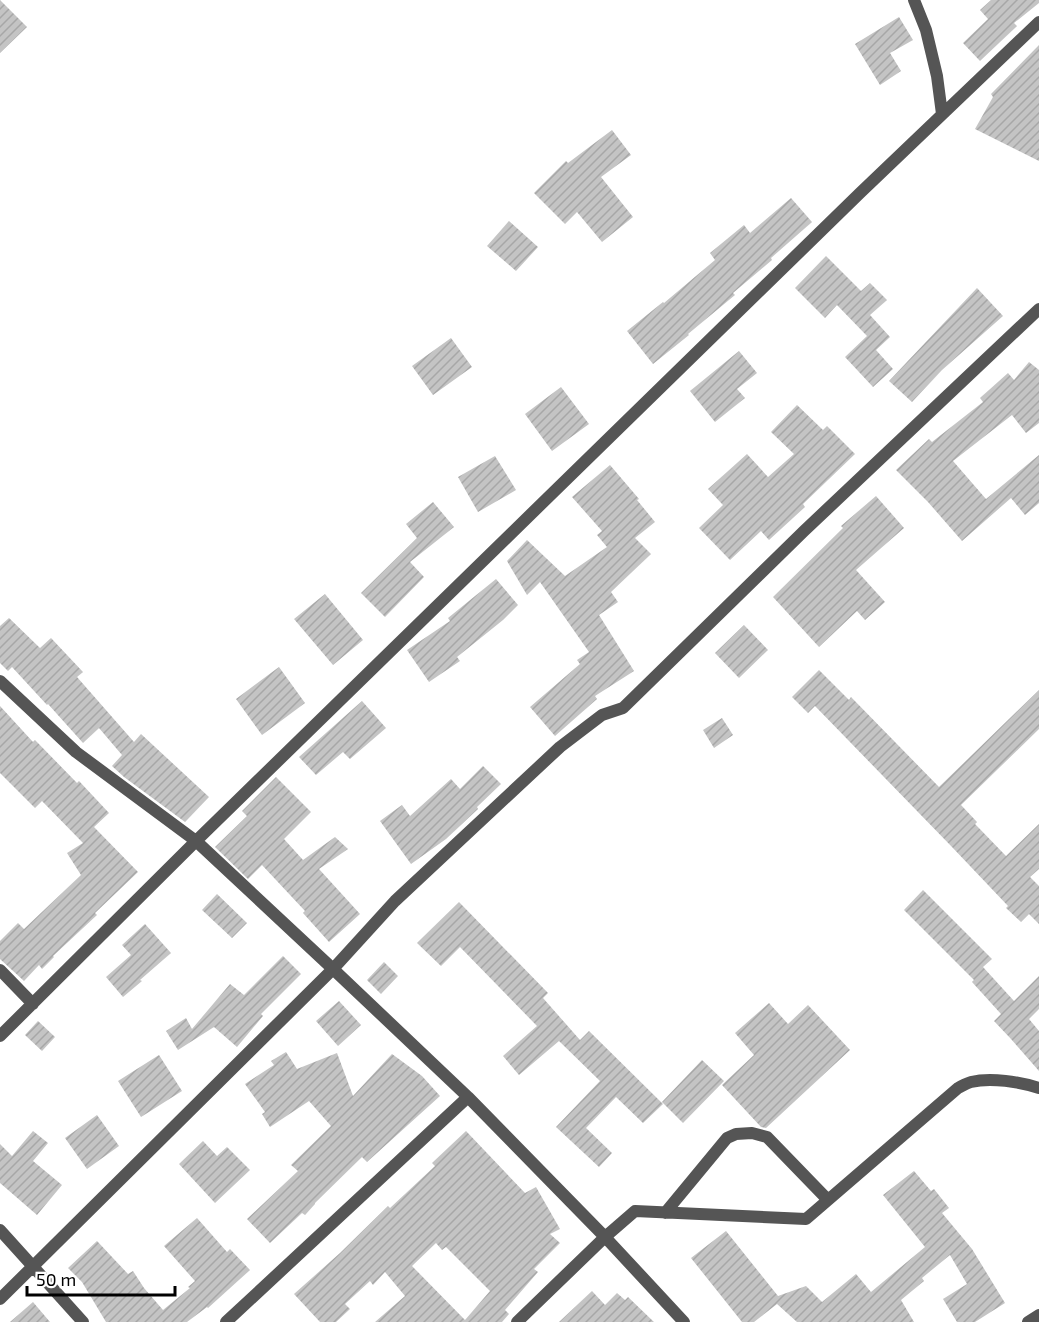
<svg xmlns="http://www.w3.org/2000/svg" width="1039" height="1322" font-family="'Exo 2',sans-serif">
<defs>
<pattern id="building-hatch" width="6" height="6" patternUnits="userSpaceOnUse" patternTransform="scale(1.5)"><rect width="6" height="6" fill="#c4c4c4"/><path d="M-1 1l2-2M0 6l6-6M5 7l2-2" fill="none" stroke="#a7a7a7"/></pattern>
</defs>
<rect width="100%" height="100%" fill="#fff"/>
<!-- building -->
<path fill="url(#building-hatch)" fill-rule="evenodd" d="M0,0l27,27 -27,26z
M991,0h48v3l-25,20 3,3 -37,35 -17,-18 25,-24 -8,-9z
M899,17l14,23 -23,13 11,18 -21,14 -25,-41z
M1039,45v116l-64,-32 18,-32 -2,-3z
M612,130l19,25 -30,22 32,40 -31,25 -25,-30 -12,12 -31,-31 32,-32 2,2z
M791,198l21,24 -41,36 1,2 -39,33 2,2 -47,39 1,1 -36,29 -26,-33 36,-29 1,1 51,-43 -5,-7 34,-28 6,8z
M509,221l29,26 -22,24 -29,-25z
M826,256l35,35 9,-8 17,17 -17,15 20,22 -14,13 17,19 -20,18 -28,-30 22,-21 -30,-31 -12,13 -30,-30z
M977,288l26,28 -61,54 -30,32 -23,-21z
M451,338l21,29 -39,28 -21,-29z
M739,351l18,22 -20,16 8,9 -30,24 -25,-31z
M1029,362l10,8v53l-13,10 -14,-18 -59,46 33,38 53,-44v48l-14,12 -14,-17 -49,43 -34,-39 -32,-32 33,-31 3,3 51,-40 -3,-4 28,-25 6,7z
M561,387l28,37 -37,27 -27,-37z
M797,405l26,25 4,-4 28,28 -52,50 2,3 -36,33 -8,-9 -31,29 -31,-32 24,-23 -15,-16 39,-35 21,23 26,-23 -23,-22z
M495,456l21,34 -38,22 -20,-35z
M610,465l29,34 -2,1 18,22 -20,16 16,16 -40,38 7,10 -19,13 35,56 -39,25 2,3 -42,37 -25,-29 50,-43 -3,-4 12,-8 -49,-70 -13,13 -20,-34 20,-21 38,36 42,-29 -10,-12 5,-4 -30,-34z
M876,496l28,32 -48,42 29,32 -20,18 -8,-9 -38,36 -46,-50 70,-69 -2,-2z
M433,502l21,25 -44,35 14,15 -39,40 -24,-24 56,-55 -11,-14z
M496,579l22,26 -15,15 -46,37 3,4 -31,21 -22,-32 43,-29 -2,-3z
M325,594l38,46 -30,25 -39,-46z
M9,618l31,30 11,-10 32,34 -6,5 57,65 7,-8 68,63 -24,25 -61,-45 -12,-11 10,-11 -23,-27 -16,15 -35,-39 -1,1 -35,-38 -4,4 -8,-8v-37z
M744,625l24,25 -29,28 -24,-25z
M279,667l26,36 -43,32 -26,-36z
M819,670l30,30 2,-3 88,90 100,-97v39l-78,76 16,17 -2,2 31,32 33,-32v45l-9,8 9,9v38l-10,-10 -8,8 -15,-14 2,-2 -56,-59 -137,-141 -7,7 -16,-16z
M362,701l24,27 -36,31 -7,-7 -27,23 -17,-18z
M0,706l33,36 2,-2 42,43 2,-2 30,32 -15,14 44,45 -43,41 2,2 -44,41 1,1 -12,12 -3,-4 -15,16 -24,-22v-18l18,-18 6,6 57,-54 -14,-22 16,-10 -41,-42 -7,7 -35,-35z
M722,718l11,17 -19,13 -11,-18z
M483,766l18,18 -24,23 1,2 -32,30 -35,25 -31,-43 22,-16 8,11 41,-37 9,10z
M276,777l35,35 -27,27 19,21 32,-23 13,12 -29,20 41,45 -31,28 -26,-29 2,-2 -43,-46 -14,14 -33,-32 32,-31 -5,-5z
M923,890l69,69 -9,8 31,34 25,-25v33l-10,10 10,12v40l-28,-32 -17,-18 7,-7 -29,-32 2,-2 -70,-70z
M217,894l30,29 -15,15 -30,-28z
M459,902l89,91 -5,5 37,42 9,-9 74,73 -20,19 -27,-26 -30,31 26,25 -13,14 -43,-40 44,-46 -41,-40 -40,34 -16,-19 34,-30 -77,-79 -19,19 -24,-23z
M145,924l26,29 -31,27 2,1 -19,16 -17,-20 25,-22 -9,-10z
M283,956l18,18 -40,40 2,2 -26,31 -23,-20 -36,23 -12,-19 20,-13 6,11 38,-45 14,11z
M384,962l14,14 -17,18 -14,-14z
M339,1001l22,24 -23,21 -22,-25z
M769,1003l19,21 20,-19 42,45 -84,78 -5,-1 -39,-42 32,-30 -19,-22z
M38,1021l17,16 -13,14 -17,-16z
M286,1052l11,17 40,-16 16,43 39,-42 30,22 18,20 -73,66 -5,-5 -47,46v1l-10,11 -3,-2 -32,30 -23,-24 51,-48 -7,-6 40,-39 -22,-25 -39,26 -8,-13 3,-2 -20,-28 29,-19 -3,-4z
M159,1055l23,36 -41,26 -23,-36z
M702,1060l22,21 -41,42 -21,-21z
M97,1115l22,31 -32,23 -22,-31z
M33,1131l15,12 -15,18 29,24 -25,30 -37,-32v-39l12,12z
M466,1131l59,62 11,-6 24,42 -10,5 10,9 -26,26 4,3 -33,38 4,4 -7,8h-127l30,-26 -20,-24 -12,13 -3,-4 -25,23 5,5 -14,13h-16l-26,-28 46,-41 48,-47 2,2 45,-42 -3,-3zM436,1243l6,7 4,-3 44,44 -25,29 -53,-54z
M203,1141l14,15 10,-9 23,23 -35,33 -36,-39z
M914,1171l17,20 3,-2 15,19 -7,5 30,36 33,54 -30,19h-18l-14,-23 24,-15 -17,-29 -28,23 2,3 -23,19 13,22h-117l-20,-18 -23,18h-12l-51,-64 35,-27 52,65 28,-10 16,16 34,-28 15,18 54,-45 -42,-52z
M197,1218l30,34 3,-3 20,21 -42,38 -1,-1 -20,15h-81l-24,-40 -14,-14 29,-27 31,33 5,-3 11,17 19,22 27,-22 -2,-1 7,-6 -31,-35z
M592,1291l13,14 12,-12 8,7 3,-3 26,25h-95z
M33,1302l17,20h-40z"/>
<g fill="none" stroke-linecap="round" stroke-linejoin="round">
<!-- street -->
<path stroke="#555" stroke-width="12" d="M914,0l12,30 11,46 5,38
M0,681l76,71 120,89 137,128 135,128 137,140 79,85
M0,970l33,34
M0,1036l196,-195 664,-648 179,-171
M665,1213l62,-75 9,-4 16,-1 15,4 61,63
M0,1230l83,92
M0,1299l333,-330 62,-68 165,-154 42,-32 21,-7 181,-177 235,-222
M226,1322l242,-225
M517,1322l88,-85 30,-26 171,8 152,-131c4,-2 9,-5 13,-6 20,-5 49,0 68,6
M1028,1322l11,-7"/>
</g>
<!-- scale -->
<path d="M27 1286v9h148v-9" fill="none" stroke="#000000" stroke-width="3"/>
<text x="36" y="1286" font-size="18" fill="#000000" stroke="#ffffff" stroke-width="4.5" paint-order="stroke">50 m</text>
</svg>
